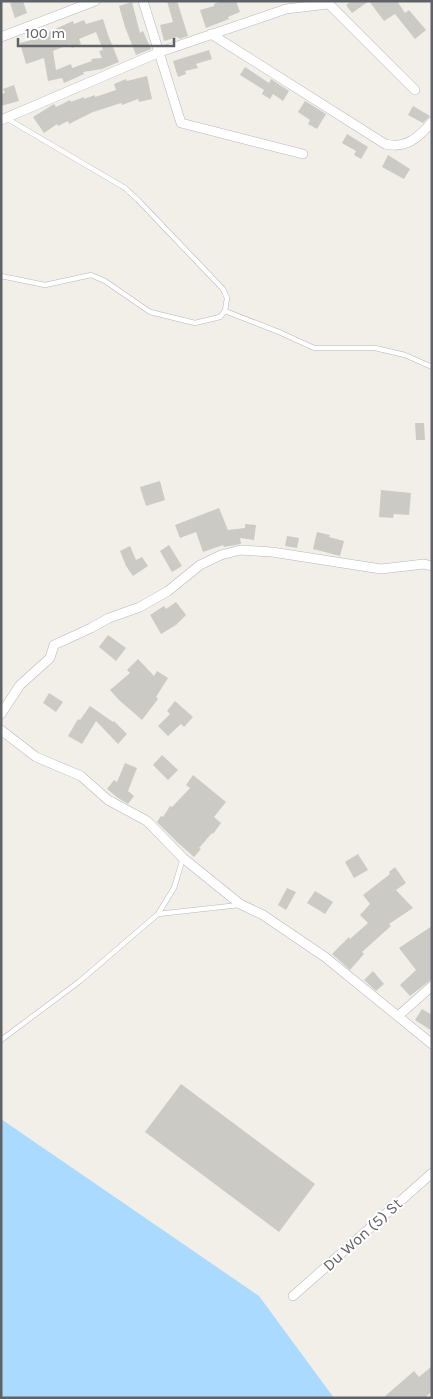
<svg xmlns="http://www.w3.org/2000/svg" width="433" height="1399" font-family="Karla,sans-serif">
<rect width="100%" height="100%" fill="#f1efe8"/>
<!-- water -->
<path fill="#aadaff" d="M1,1119l258,177 75,102h-333z"/>
<!-- building -->
<path fill="#cccac5" fill-rule="evenodd" d="M17,1h6l4,12 -12,5 -5,-15z
M167,1h10l11,35 -9,3 -1,-2 -14,4 -4,-16 13,-3z
M221,1h15l4,11 -12,5 1,2 -23,9 -6,-18 14,-4v-2z
M351,1h46l8,12 4,-3 17,20 -11,9 -20,-25 -11,7 -15,-20 -17,12 -6,-8z
M132,2l8,31 3,-2 8,18 -15,6 -11,-28 -6,-21z
M103,19l5,16 11,27 -17,7 -19,3 1,2 -20,9 -2,-5 -14,3 -4,-23 -18,6 -6,-21 15,-4 -1,-2 9,-4 1,1 29,-13 1,3 10,-4 2,4zM96,32l7,18 -4,1 3,7 -11,1 1,2 -20,7 -1,-4 -15,6 -3,-19 17,-7 2,4 9,-4 -2,-5z
M209,50l3,9 -16,5 2,4 -13,3 1,3 -8,3 -5,-16z
M245,67l24,16 2,-4 18,12 -6,10 -10,-7 -3,5 -8,-5 2,-4 -24,-15z
M147,76l5,23 -13,3 -1,-3 -16,6 -1,-2 -28,9 -24,12 -1,-3 -10,5 -1,-2 -13,9 -11,-16 21,-13 2,3 14,-7 1,2 13,-5v2l11,-4v2l21,-7 -2,-6 12,-5 1,2z
M14,85l5,16 -18,5v-12l4,-1 -2,-4z
M305,101l21,13 -9,15 -9,-5 2,-4 -12,-8z
M413,106l17,10 -7,7 -15,-8z
M347,134l21,13 -7,12 -7,-4 2,-4 -14,-8z
M388,155l22,14 -6,10 -22,-12z
M415,423h9l1,17h-9z
M160,481l5,19 -19,6 -6,-19z
M381,490l30,3 -2,22 -15,-1 -1,4 -14,-1z
M219,508l9,22 17,-2v-4l11,1 -2,15 -14,-2 1,6 -17,3 -1,-2 -20,7 -7,-20 -16,6 -5,-13z
M317,532l13,3 -1,2 15,4 -4,15 -27,-7z
M287,536l12,2 -2,10 -12,-2z
M169,545l13,21 -10,6 -12,-21z
M130,546l6,14 6,-3 6,9 -15,10 -7,-10 -6,-15z
M176,602l10,13 -10,10 -15,9 -11,-19 14,-9 2,3z
M108,635l18,13 -10,13 -17,-14z
M138,659l16,17 3,-5 11,7 -12,19 2,2 -16,21 -23,-20 -9,-10 20,-17 -3,-3z
M49,693l14,9 -7,10 -13,-9z
M175,701l18,16 -9,10 -3,-3 -13,12 -10,-10 12,-12 -3,-3z
M90,706l23,16 1,-1 13,13 -9,10 -22,-23 -14,23 -14,-8 10,-17 2,1z
M162,755l16,15 -10,10 -15,-15z
M125,763l12,5 -9,23 6,5 -6,8 -10,-6 -11,-9 7,-9 3,2z
M193,775l33,27 -12,15 7,6 -8,11 -1,-1 -13,15 2,1 -7,8 -16,-14 -21,-21 4,-6 2,1 7,-11 2,1 18,-19 -4,-3z
M358,854l10,16 -14,8 -9,-16z
M395,867l11,16 -10,7 17,18 -24,16 2,2 -29,26 2,2 -14,16 -18,-16 17,-17 1,2 18,-16 -8,-8 10,-11 -7,-9 27,-21 -1,-2z
M287,888l9,4 -10,18 -8,-5z
M315,891l18,11 -8,12 -18,-11z
M432,926v53l-22,17 -10,-11 16,-15 -17,-22z
M373,971l11,13 -8,7 -12,-11z
M422,1009l10,6v16l-17,-11z
M181,1084l134,100 -36,48 -134,-100z
M432,1366v25l-7,7h-42l31,-27 5,6z"/>
<g fill="none" stroke-linecap="round" stroke-linejoin="round">
<defs>
<path id="lane" d="M1,276l44,9 46,-10 14,6 45,31 45,11 25,-6 5,-6 2,-13 -4,-9 -85,-89 -13,-12 -119,-70
M225,311l54,21 35,16h61l30,7 27,12
M158,914l16,-26 9,-30
M1,1040l79,-59 78,-67 81,-9"/>
<path id="street" d="M143,1l38,122 122,31
M326,1l89,89
M211,34l174,110c21,5 33,-6 47,-22
M1,37l94,-36
M1,120l159,-68 126,-43 42,-5
M1,714l19,-29 30,-27 4,-13 37,-17 18,-10 31,-11 28,-16 32,-26 21,-10 19,-5 32,2 109,17 43,-5 8,2
M1,730l35,27 45,19 27,24 39,21 36,37 57,46 23,11 62,42 107,87
M398,1016l34,-30
M293,1296l139,-123"/>
</defs>
<!-- lane casing -->
<use href="#lane" stroke="#b5b8bc" stroke-width="5.5"/>
<!-- street casing -->
<use href="#street" stroke="#b5b8bc" stroke-width="10"/>
<!-- lane -->
<use href="#lane" stroke="#fff" stroke-width="4.5"/>
<!-- street -->
<use href="#street" stroke="#fff" stroke-width="9"/>
</g>
<g text-anchor="middle" stroke-width="4" stroke-linejoin="round" paint-order="stroke">
<!-- street labels -->
<g font-size="16" fill="#5f6368" stroke="#fff">
<text transform="translate(362 1234) rotate(-42)" y="6">Du Won (5) St</text>
</g>
</g>
<!-- border -->
<rect width="433" height="1399" fill="none" stroke="#5f6368" stroke-width="5"/>
<!-- scale -->
<path d="M18 38v8h156v-8" fill="none" stroke="#5f6368" stroke-width="2.5"/>
<text x="25" y="38" font-size="15" fill="#5f6368" stroke="#ffffff" stroke-width="4" paint-order="stroke">100 m</text>
</svg>
